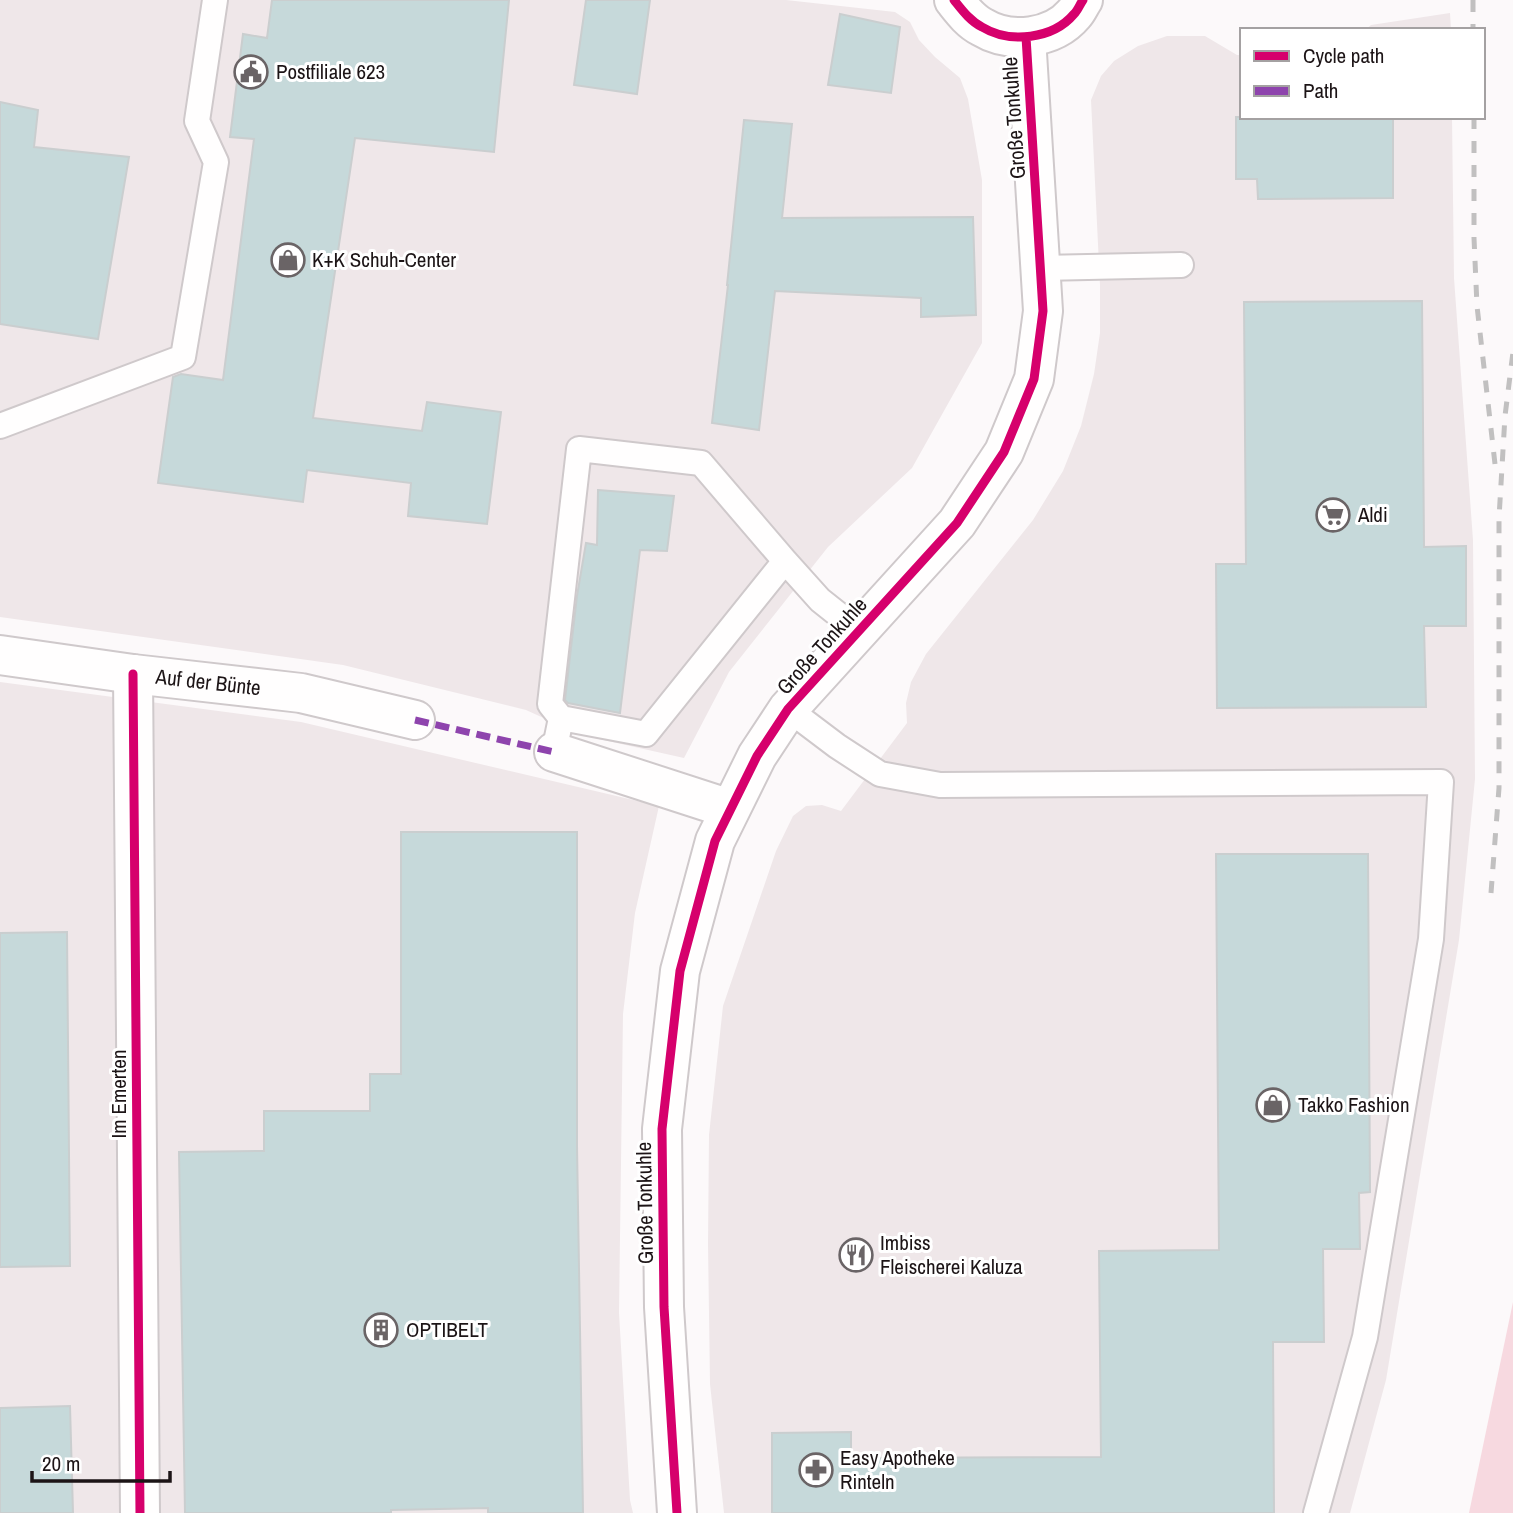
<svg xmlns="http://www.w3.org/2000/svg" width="1513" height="1513" font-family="'Archivo Narrow',sans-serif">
<rect width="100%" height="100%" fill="#fcf9fa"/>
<!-- built -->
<path fill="#efe7e9" d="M0,0h786l109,12 15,10 9,18 16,17 25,21 8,21 14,81v163l-70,125 -84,79 -99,125 -45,86 -103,-23 -55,-25 -183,-45 -343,-48z
M1450,13l1,17h-86l6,-5z
M1167,36h38l32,19h5v62h210l2,161 19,262 2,239 -16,161 -73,440 -36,133h-626l-14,-129 -2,-140 1,-109 14,-129 53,-155 17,-35 13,-10 16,-1 19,6 66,-88 -1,-20 5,-21 15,-28 107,-134 30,-49 18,-45 13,-52 6,-41v-48l-9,-185 10,-24 13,-15 24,-15z
M0,682l301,40 358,84 -24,107 -12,101 -4,299 11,187 3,13h-633z"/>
<!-- green -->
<path fill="#f7d9e0" d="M1513,1302v211h-44z"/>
<!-- building -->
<path fill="#c6d9da" stroke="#cacecf" stroke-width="2" d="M272,0h237l-15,152 -139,-14 -42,280 109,13 5,-29 74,10 -14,112 -79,-8 3,-33 -104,-13 -4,32 -145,-19 15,-106 8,-3 42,6 31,-241 -24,-2 13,-103 24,4z
M586,0h64l-13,94 -63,-9z
M840,14l60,13 -9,66 -63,-8z
M0,102l38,8 -4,37 95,10 -31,182 -98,-15z
M1236,117h157v81l-135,1 -1,-20h-21z
M744,120l48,4 -10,94 191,-1 3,98 -55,2v-19l-146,-7 -16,139 -47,-7 16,-138h-1z
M1422,301l2,246 42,-1v80h-42l2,81 -209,1 -1,-144h30l-2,-262z
M598,490l76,6 -7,55 -27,-1 -20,163 -52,-10 -3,-3 12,-104 9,-53 11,2z
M401,832h176v314l6,367h-95v-5l-97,2v3h-206l-6,-361 85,-1v-40h106v-37h31z
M1216,854h152l2,338 -11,1 1,56h-37l1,93h-51l1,171h-502v-80l79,-1v26l250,-1 -2,-206 120,-1z
M67,932l3,334 -70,1v-334z
M70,1406l3,107h-73v-105z"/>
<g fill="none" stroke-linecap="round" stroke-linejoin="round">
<defs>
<path id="service" d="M1041,268l140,-3
M0,426l183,-69 33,-195 -19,-41 18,-121
M785,561l35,39 39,31
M788,709l49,37 43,28 60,11 501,-3 -10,157 -66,398 -49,176
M554,752l7,-34 -11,-14 29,-255 122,14 84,98 -139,173 -85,-16"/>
<g id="minor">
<path id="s1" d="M0,655l133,19 168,19 114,27"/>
<path d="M133,674l7,839"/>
<path d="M554,752l176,57"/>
<path d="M677,1513l-13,-206 -2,-178 18,-158 35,-130 42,-85 31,-47 169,-186 47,-71 30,-73 9,-68 -17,-274"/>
</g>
<path id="secondary" d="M954,0c8,10 16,21 28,27 28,17 71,12 92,-13 4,-4 6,-10 9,-14"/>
</defs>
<!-- service casing -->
<use href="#service" stroke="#cfc9cb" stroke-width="28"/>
<!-- minor casing -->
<use href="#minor" stroke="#cfc9cb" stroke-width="42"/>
<!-- secondary casing -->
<use href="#secondary" stroke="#cfc9cb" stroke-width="42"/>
<!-- service -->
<use href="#service" stroke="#fffefe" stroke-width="24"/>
<!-- minor -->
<use href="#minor" stroke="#fffefe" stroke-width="38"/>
<!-- secondary -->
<use href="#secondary" stroke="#fffefe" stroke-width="38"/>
<!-- rail -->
<path stroke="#c1c0c0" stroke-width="5" stroke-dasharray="12 12" stroke-linecap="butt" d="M1473,0v30
M1474,117v121l3,68 18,158
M1491,893l8,-105v-270l6,-102 8,-64"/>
<!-- quiet -->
<path stroke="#8e44ad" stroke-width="7" stroke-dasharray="14 7" stroke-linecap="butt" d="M415,720l139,32"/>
<defs>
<path id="cycleway" d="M954,0c8,10 16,21 28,27 28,17 71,12 92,-13 4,-4 6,-10 9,-14
M133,674l7,839
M677,1513l-13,-206 -2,-178 18,-158 35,-130 42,-85 31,-47 169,-186 47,-71 30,-73 9,-68 -17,-274"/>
</defs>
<!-- cycleway casing -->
<use href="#cycleway" stroke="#fff" stroke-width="13"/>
<!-- cycleway -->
<use href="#cycleway" stroke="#d6006c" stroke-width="9"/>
</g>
<!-- icons -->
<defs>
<symbol id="civic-ring" viewBox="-11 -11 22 22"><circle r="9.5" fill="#fff" stroke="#6a6466" stroke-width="1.5"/><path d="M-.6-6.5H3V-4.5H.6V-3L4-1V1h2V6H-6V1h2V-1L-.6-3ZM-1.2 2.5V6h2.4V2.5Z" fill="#6a6466"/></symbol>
<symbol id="shop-ring" viewBox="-11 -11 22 22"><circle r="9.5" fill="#fff" stroke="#6a6466" stroke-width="1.5"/><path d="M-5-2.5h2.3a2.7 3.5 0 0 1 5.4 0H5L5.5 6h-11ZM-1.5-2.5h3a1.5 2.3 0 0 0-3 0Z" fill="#6a6466"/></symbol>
<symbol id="supermarket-ring" viewBox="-11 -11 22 22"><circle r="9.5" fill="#fff" stroke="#6a6466" stroke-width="1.5"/><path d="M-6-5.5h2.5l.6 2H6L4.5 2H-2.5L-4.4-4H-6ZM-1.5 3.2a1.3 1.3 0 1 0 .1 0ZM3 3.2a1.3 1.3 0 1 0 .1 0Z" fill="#6a6466"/></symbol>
<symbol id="restaurant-ring" viewBox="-11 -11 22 22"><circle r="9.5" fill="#fff" stroke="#6a6466" stroke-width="1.5"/><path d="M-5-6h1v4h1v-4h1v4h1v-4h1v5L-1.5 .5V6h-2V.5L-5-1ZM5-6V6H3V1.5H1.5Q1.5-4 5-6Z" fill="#6a6466"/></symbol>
<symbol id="building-ring" viewBox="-11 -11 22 22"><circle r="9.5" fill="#fff" stroke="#6a6466" stroke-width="1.5"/><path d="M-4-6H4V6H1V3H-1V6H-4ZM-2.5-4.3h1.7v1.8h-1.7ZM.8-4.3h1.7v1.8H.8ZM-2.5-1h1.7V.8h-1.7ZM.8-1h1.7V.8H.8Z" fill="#6a6466"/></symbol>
<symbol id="pharmacy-ring" viewBox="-11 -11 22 22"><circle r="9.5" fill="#fff" stroke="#6a6466" stroke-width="1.5"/><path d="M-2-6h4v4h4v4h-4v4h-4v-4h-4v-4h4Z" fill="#6a6466"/></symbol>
</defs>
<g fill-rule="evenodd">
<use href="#civic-ring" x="232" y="53" width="38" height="38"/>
<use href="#shop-ring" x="269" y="241" width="38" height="38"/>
<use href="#supermarket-ring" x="1314" y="496" width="38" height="38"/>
<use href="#shop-ring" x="1254" y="1086" width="38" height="38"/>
<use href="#restaurant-ring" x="837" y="1236" width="38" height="38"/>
<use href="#building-ring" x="362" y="1311" width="38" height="38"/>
<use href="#pharmacy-ring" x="797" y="1451" width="38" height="38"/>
</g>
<g text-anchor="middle" stroke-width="6" stroke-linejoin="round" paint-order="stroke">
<!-- poi labels -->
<g font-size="21" fill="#1c1416" stroke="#fff" text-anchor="start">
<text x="276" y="79">Postfiliale 623</text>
<text x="312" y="267">K+K Schuh-Center</text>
<text x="1358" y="522">Aldi</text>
<text x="1298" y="1112">Takko Fashion</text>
<text x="880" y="1250">Imbiss<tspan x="880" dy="24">Fleischerei Kaluza</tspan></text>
<text x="406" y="1337">OPTIBELT</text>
<text x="840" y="1465">Easy Apotheke<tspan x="840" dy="24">Rinteln</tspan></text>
</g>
<!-- street labels -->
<g font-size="21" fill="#1c1416" stroke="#fff">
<text transform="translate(1014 118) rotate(-94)" y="7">Große Tonkuhle</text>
<text transform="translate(822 646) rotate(-48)" y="7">Große Tonkuhle</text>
<text dy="7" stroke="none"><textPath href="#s1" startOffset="210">Auf der Bünte</textPath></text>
<text transform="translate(119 1094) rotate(-90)" y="7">Im Emerten</text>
<text transform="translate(645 1203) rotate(-91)" y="7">Große Tonkuhle</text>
</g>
</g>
<!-- legend -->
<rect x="1240" y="28" width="245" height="91" fill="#ffffff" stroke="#a4a1a2" stroke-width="2"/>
<rect x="1254" y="51" width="35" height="10" fill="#d6006c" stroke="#a4a1a2" stroke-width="2"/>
<text x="1303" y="63" font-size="21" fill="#1c1416">Cycle path</text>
<rect x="1254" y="86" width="35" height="10" fill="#8e44ad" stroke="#a4a1a2" stroke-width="2"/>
<text x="1303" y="98" font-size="21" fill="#1c1416">Path</text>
<!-- scale -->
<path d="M32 1471v10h138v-10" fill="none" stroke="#1c1416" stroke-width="3.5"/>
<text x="42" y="1471" font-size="21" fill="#1c1416" stroke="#ffffff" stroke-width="5" paint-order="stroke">20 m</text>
</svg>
